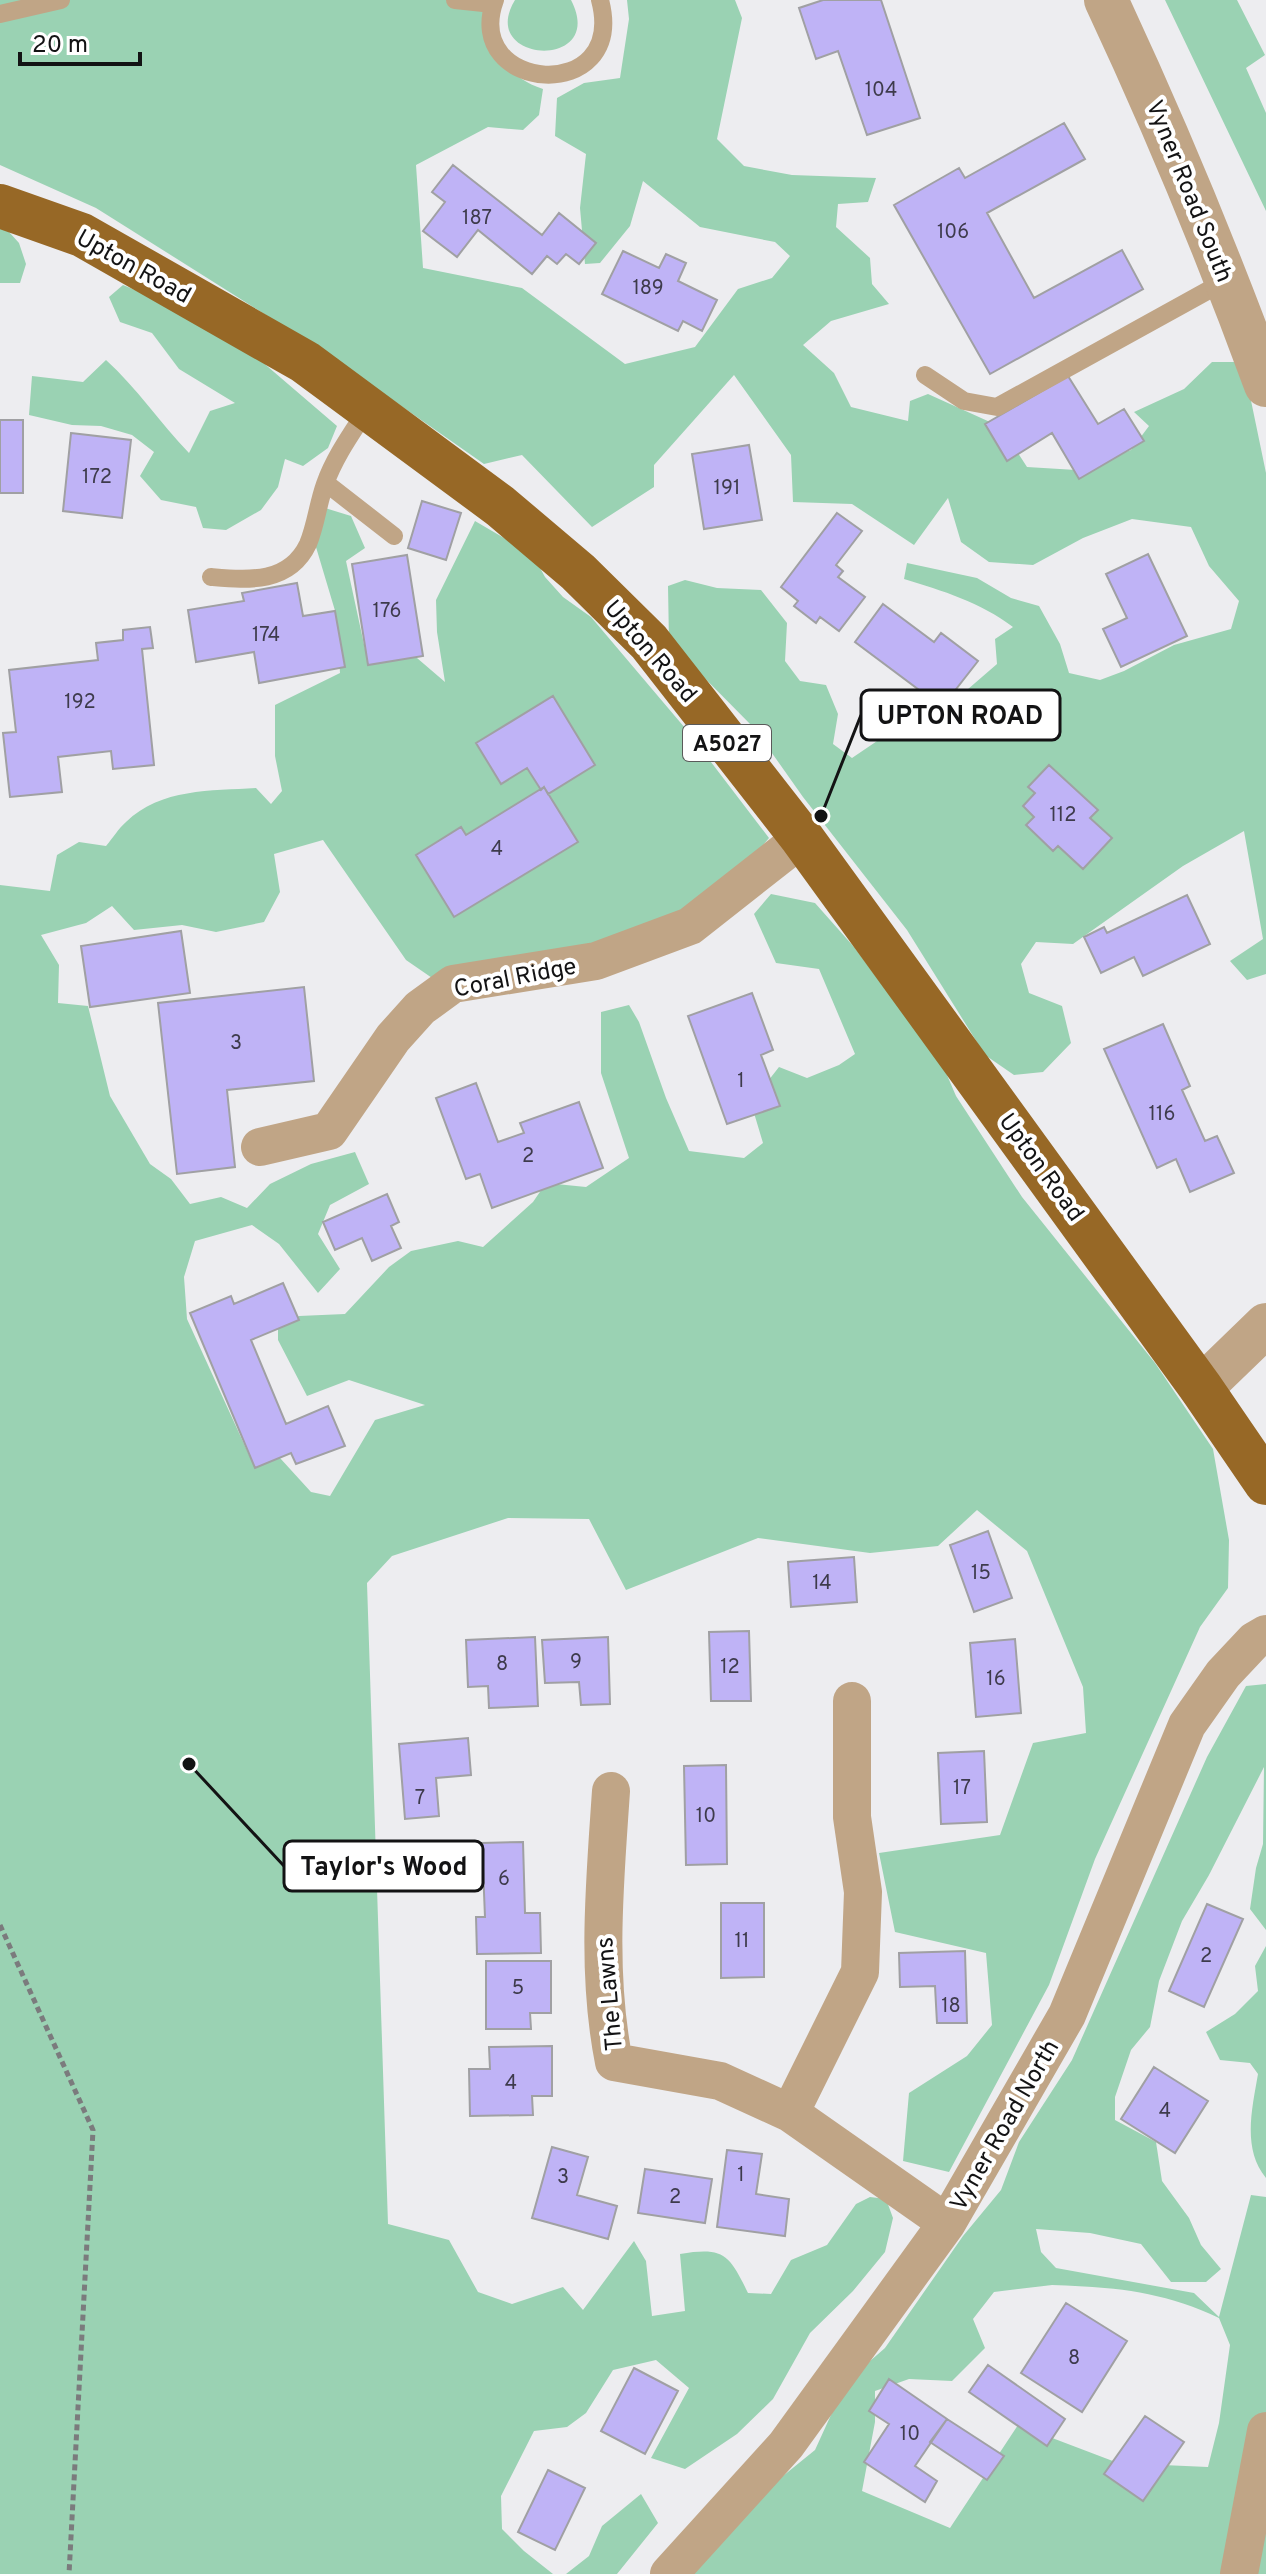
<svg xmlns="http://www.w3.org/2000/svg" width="1266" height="2574" font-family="Overpass,sans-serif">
<rect width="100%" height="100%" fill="#ededf0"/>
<!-- green -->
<path fill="#9ad2b3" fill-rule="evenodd" d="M0,0h483c14,41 14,74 60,89l-4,26 -16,15 -35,-3 -72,38 7,103 99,20 103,76 70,-17 43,-58 34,-11 18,-22 -15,-14 -75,-15 -57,-46 -13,45 -30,37 -15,1 -5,-56 6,-54 -31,-18 2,-38 27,-15 36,-5 9,-59 -2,-19h108l7,18 -25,121 27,27 48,9 84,3 -8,24 -30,2 -2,23 34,31 2,26 17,20 -58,17 -28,24 31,28 17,34 57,14 2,-20 18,-7 73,33 26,40 49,3 55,-20 18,-24 -15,-14 50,-23 28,-27h31l23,111v501l-19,6 -17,-19 33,-22 -19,-108 -61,35 -110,78 -37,-2 -15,22 8,29 33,13 9,37 -28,29 -29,3 -29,-20 -78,-125 -104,-133 -48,-68 -86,-87 -1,-56 17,-6 32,8 44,2 26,33 -2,38 15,20 26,4 12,29 -5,30 19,14 62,-42 31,6 15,-26 37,-32 -2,-25 18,-12c-33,-25 -70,-36 -109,-48l3,-16 70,15 34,20 28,8 21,38 9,29 31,7 24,-9 50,-26 57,-16 8,-28 -30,-35 -18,-39 -59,-8 -49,19 -50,27 -44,-3 -28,-20 -13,-44 -34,47 -62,-41 -59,-2 -2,-47 -57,-80 -80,90v22l-62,40 -70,-72 -38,9 -167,-117 -221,-139 -96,-43z
M515,0h56c37,71 -95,64 -56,0z
M1165,0h72l28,55 -19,13 20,45v98z
M0,222l19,21 7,21 -6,19h-20z
M123,285l32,13 105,62 77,66 -9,22 -25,18 -18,-7 -7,28 -17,23 -35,20 -23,-2 -7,-21 -35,-7 -21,-24 14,-24 -22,-17 -31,-9 -29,-1 -43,-10 3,-39 51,6 23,-22c31,28 54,63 83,93l21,-42 25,-8 -56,-34 -27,-36 -32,-11 -11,-25z
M325,508l26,8 14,32 -19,13 19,88 45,3 35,30 -8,-50 -1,-32 39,-79 58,34 12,22 18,20 28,20 94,111 84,110 -27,32 -74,58 -233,52 -29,-20 -83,-120 -49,14 6,38 -16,30 -48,10 -34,-7 -48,5 -22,-24 -26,17 -45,12 18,30 -1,38 30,3 22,90 40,68 21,15 19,25 31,-7 26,11 23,-24 41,-20 44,-12 14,32 -39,21 -12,29 22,35 -22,24 -39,-49 -27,-19 -57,16 -11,36 3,42 63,138 30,1 31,34 19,4 45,-76 50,-15 -76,-25 -42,16 -29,-56v-12l21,-12 46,-2 44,-47 22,-16 47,-10 25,6 50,-45 13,-19 40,4 43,-29 -28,-85v-61l28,-7 10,17 27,76 23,53 55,7 19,-15 -12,-40 28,-36 28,11 32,-13 16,-11 -36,-85 -43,-6 -22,-49 17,-20 44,9 39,44 90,121 12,28 66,101 133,166 58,86 16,91 -1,48 -28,39 -105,232 -46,126 -100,187 -46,-11 6,-68 58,-37 25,-31 -6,-72 -91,-21 -16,-79 121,-18 33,-92 53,-10 -3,-46 -56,-136 -50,-41 -39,36 -68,7 -112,-15 -132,52 -37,-71 -81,-1 -116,38 -25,27 21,641 61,16 29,52 34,12 51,-17 20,23 51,-69 12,20 6,55 33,-5 -5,-57c44,-7 49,0 68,39l23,1 20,-34 36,-15 29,-41 14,-7 16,2 7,19 -8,34 -32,39 -43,42 -37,66 -36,35 -52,35 -34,-11 38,-70 -33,-28 -43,10 -27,43 -19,14 -33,4 -33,65 1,33 22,22 29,23h-553v-1689l50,6 7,-36 22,-13 27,4c7,-8 12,-17 20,-24 35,-34 85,-31 130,-34l15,16 11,-13 -7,-35v-51l65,-32 -4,-59 -26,-87z
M1266,1684v246l-16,-21 6,-41 7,-24 1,-77 -55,108 -27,46 -23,60 -9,46 -19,23 -16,47v23l41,22 6,39 27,37 12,27 20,24 -15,13h-35l-30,-38 -51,-11 -54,-4 5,23 15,16 138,25 25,24 32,-122 15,2v377h-589l75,-73 63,-51 31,-68 39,-34 78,-112 38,-46 18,-48 53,-82 135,-303 39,-71zM1052,2285c62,2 110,6 167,33l11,27 -11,78 -11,44 -90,-4 -100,-38 -68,103 -88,-37 13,-69v-31l34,-12 43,2 33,-33 -12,-29 21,-27z
M1266,1946v232c-24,-29 -14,-69 -8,-104l-8,-11 -30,-3 -14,-28 29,-18 23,-23 -3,-25z
M641,2494l17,29 -41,51h-51l23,-18 13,-30z"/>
<!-- building -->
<path fill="#bfb3f6" stroke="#a0a0a3" stroke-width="2" d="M823,0h58l39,118 -53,17 -29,-84 -22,8 -17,-51z
M1064,123l21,36 -98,54 47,85 88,-48 21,39 -153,85 -96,-169 65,-37 6,10z
M453,165l89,70 17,-22 37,30 -17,21 -13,-10 -9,10 -10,-8 -15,18 -54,-44 -21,27 -34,-26 22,-29 -13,-10z
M623,251l36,17 7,-14 20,9 -8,18 39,19 -15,31 -19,-10 -5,10 -76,-37z
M1068,376l30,48 26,-15 20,32 -65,38 -27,-46 -45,28 -22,-37z
M0,420h23v73h-23z
M71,433l60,7 -9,78 -59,-7z
M749,445l13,75 -58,9 -12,-75z
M422,501l39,12 -15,47 -38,-12z
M837,513l25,18 -26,34 7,6 -5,6 27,20 -26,34 -19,-14 -4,6 -22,-17 4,-5 -17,-14z
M1148,554l39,82 -66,31 -18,-38 24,-11 -21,-44z
M407,555l16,101 -55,9 -16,-101z
M297,583l6,33 32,-5 10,56 -86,16 -5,-31 -58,10 -8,-52 56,-9 -2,-8z
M883,604l51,38 7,-9 37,28 -36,46 -87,-65z
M150,627l3,21 -11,1 12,116 -41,4 -2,-18 -53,6 4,35 -52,5 -7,-64 13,-1 -7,-62 89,-10 -2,-17 27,-3v-10z
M553,696l42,69 -47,29 -4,-7 -3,3 -14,-22 -26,16 -25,-41z
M1049,765l49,45 -8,8 22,20 -29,31 -25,-23 -5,5 -27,-26 8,-8 -11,-11 12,-13 -7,-6z
M544,787l34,55 -124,75 -38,-62 45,-28 5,8z
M1187,895l23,49 -67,32 -9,-19 -33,16 -17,-36 20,-10 3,6z
M181,931l9,62 -100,14 -9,-61z
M304,987l10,94 -87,9 8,77 -58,7 -19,-171z
M752,993l21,57 -12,5 19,51 -53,18 -39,-108z
M1163,1024l27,62 -8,4 23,51 12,-5 17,37 -44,19 -14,-33 -19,9 -53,-119z
M476,1083l22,59 26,-9 -4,-10 59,-21 24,66 -111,40 -12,-34 -14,5 -30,-81z
M387,1194l12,28 -8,4 10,22 -29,13 -10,-23 -27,12 -12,-28z
M283,1283l16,37 -48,20 35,84 42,-18 17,40 -49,18 -5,-11 -36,15 -65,-155 41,-17 3,8z
M988,1531l24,67 -38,14 -24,-67z
M854,1557l3,45 -66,5 -3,-45z
M749,1631l2,70h-40l-2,-69z
M535,1637l3,69 -49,2 -1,-22 -20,1 -2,-47z
M608,1637l2,67 -29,1 -2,-23 -34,1 -3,-43z
M1015,1639l6,74 -45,4 -6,-74z
M468,1738l3,37 -35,3 3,38 -34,3 -6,-75z
M984,1751l3,71 -46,2 -3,-71z
M726,1765l1,99 -41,1 -2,-99z
M523,1842l2,71h15l1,40 -64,1 -1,-37h9l-3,-74z
M721,1903h43v74l-43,1z
M1207,1904l36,15 -39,88 -35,-16z
M965,1951l2,72h-30l-2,-37 -35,1 -1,-34z
M486,1961h65v52h-21l1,16h-45z
M552,2046v50h-20l1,19 -63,1 -1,-47h21l-1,-22z
M1154,2067l54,34 -33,52 -54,-34z
M552,2147l36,10 -11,38 40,11 -9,33 -76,-21z
M727,2150l35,4 -6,40 33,5 -4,37 -68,-9z
M645,2169l67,10 -7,44 -67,-10z
M1066,2303l61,38 -45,71 -61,-39z
M988,2365l77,54 -18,27 -78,-54z
M634,2368l44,23 -33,63 -44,-23z
M889,2379l58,40 -32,47 22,15 -12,21 -61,-40 25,-38 -20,-13z
M1145,2416l39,26 -41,59 -39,-27z
M947,2419l57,37 -17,24 -57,-38z
M548,2470l37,18 -30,62 -37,-18z"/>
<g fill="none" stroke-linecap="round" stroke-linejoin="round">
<!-- path -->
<path stroke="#7b7b7d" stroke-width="5" stroke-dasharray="6 4" stroke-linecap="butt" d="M0,1925l93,205 -24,444"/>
<!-- service -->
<path stroke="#c0a586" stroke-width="18" d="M455,0l38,4
M495,0c-34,93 133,106 105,0
M0,14l61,-14
M925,375l39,26 33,6 230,-127
M326,483l68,53
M211,577c37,3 78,7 97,-33 8,-19 10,-41 17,-60 10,-28 27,-51 43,-76"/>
<!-- minor -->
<path stroke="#c0a586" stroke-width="38" d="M260,1147l69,-16 64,-93 27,-30 33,-24 143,-23 94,-35 112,-88
M611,1791c-6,90 -15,181 3,271l106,19 70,32 157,110
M790,2113l70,-141 3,-80 -11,-75v-116
M669,2574l117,-129 161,-222 120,-208 120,-290 36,-51 31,-33 12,-7
M1239,2574l27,-143"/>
<!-- tertiary -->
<path stroke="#c0a586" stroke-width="44" d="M1106,0c59,126 112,254 160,385
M1201,1388l65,-63"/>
<!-- primary -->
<path stroke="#976826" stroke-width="44" d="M0,206l82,29 223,127 195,144 78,66 71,70 153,196 399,550 65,95"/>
</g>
<g text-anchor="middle" stroke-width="8" stroke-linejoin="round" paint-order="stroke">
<!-- number labels -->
<g font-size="20" fill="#3e3b4c">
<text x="881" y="96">104</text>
<text x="477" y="224">187</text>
<text x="953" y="238">106</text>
<text x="648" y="294">189</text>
<text x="97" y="483">172</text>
<text x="727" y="494">191</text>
<text x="387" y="617">176</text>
<text x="266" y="641">174</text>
<text x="80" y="708">192</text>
<text x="1063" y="821">112</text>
<text x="497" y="855">4</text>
<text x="236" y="1049">3</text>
<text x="741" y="1087">1</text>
<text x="1162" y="1120">116</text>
<text x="528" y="1162">2</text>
<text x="981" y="1579">15</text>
<text x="822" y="1589">14</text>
<text x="576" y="1668">9</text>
<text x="502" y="1670">8</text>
<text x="730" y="1673">12</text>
<text x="996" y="1685">16</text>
<text x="962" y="1794">17</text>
<text x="420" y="1804">7</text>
<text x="706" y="1822">10</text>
<text x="504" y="1885">6</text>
<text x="742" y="1947">11</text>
<text x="1206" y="1962">2</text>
<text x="518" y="1994">5</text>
<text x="951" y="2012">18</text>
<text x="511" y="2089">4</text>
<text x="1165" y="2117">4</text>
<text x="741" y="2181">1</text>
<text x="563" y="2183">3</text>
<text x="675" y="2203">2</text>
<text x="1074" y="2364">8</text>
<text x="910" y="2440">10</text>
</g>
<!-- shield labels -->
<rect fill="#fff" stroke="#5a5a5a" stroke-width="2" x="683" y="725" width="88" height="36" rx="6"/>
<g font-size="22" font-weight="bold" fill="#131314">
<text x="727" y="751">A5027</text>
</g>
<!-- street labels -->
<g font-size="24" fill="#131314" stroke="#fff">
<text transform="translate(1190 191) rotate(68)" y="8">Vyner Road South</text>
<text transform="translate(134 266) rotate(29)" y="8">Upton Road</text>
<text transform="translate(651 651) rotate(49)" y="8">Upton Road</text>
<text transform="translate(515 977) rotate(-11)" y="8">Coral Ridge</text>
<text transform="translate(1042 1167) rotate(54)" y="8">Upton Road</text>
<text transform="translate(609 1994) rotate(-95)" y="8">The Lawns</text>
<text transform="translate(1004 2125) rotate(-60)" y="8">Vyner Road North</text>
</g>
</g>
<!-- callouts -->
<path fill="none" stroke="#131314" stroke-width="3" d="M821 816L861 715M189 1764L284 1866"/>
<g fill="#131314" stroke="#fff" stroke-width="3">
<circle cx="821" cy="816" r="8"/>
<circle cx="189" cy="1764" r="8"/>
</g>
<g fill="#fff" stroke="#131314" stroke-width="3">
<rect x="861" y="690" width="199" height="50" rx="8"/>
<rect x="284" y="1841" width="199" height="50" rx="8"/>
</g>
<g font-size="26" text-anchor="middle" font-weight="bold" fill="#131314">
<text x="960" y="724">UPTON ROAD</text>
<text x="384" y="1875">Taylor's Wood</text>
</g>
<!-- scale -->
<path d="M20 52v12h120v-12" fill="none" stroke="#131314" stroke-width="4"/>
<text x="32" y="52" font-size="24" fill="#131314" stroke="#ffffff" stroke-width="6" paint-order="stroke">20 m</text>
</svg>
